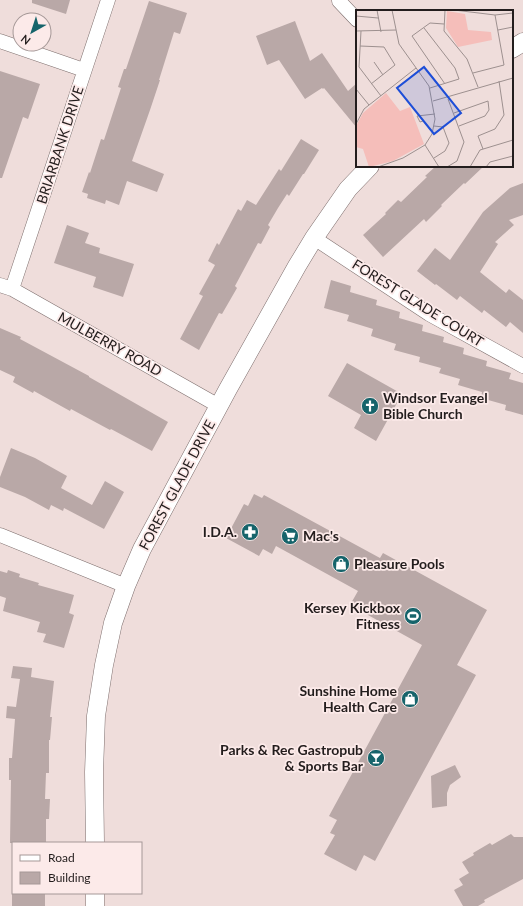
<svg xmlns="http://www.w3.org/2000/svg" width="523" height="906" font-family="Lato,sans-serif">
<rect width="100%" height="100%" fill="#efdddb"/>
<!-- building -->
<path fill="#b9a8a7" d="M32,0h38l-4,14 -34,-11z
M149,1l38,12 -7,21 -6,-2 -15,48h1l-10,30 -18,51 32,13 -7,18 -30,-11 -8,24 -13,-5 -1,4 -18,-6 1,-4 -6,-2 7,-20 1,1 11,-34 3,1 17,-52 -3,-1 6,-18h2z
M295,21l15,40 12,-8 26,38 9,-8v45l-33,-40 -1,1 -1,-1 -17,11 -26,-39 -12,5 -11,-29z
M0,71l40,13 -12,35 -5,-2 -21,61h-2z
M301,139l18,11 -15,24h-1l-14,22 -2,-2 -9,14 -10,17 2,2 -9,17 -3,-1 -23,43 2,2 -15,26 -3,-1 -20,37 -19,-11 23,-43 -4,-2 16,-29 -7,-4 9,-18 2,2 19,-36 3,2 6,-11 9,5 23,-36 2,2z
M436,166h48l-19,18 -1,-1 -23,22 1,1 -16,16 -2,-3 -41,38 -20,-22 23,-21 -1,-1 13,-13 3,2 26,-25 -2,-1z
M523,183v32l-14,5 5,5 -19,17 3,2 -18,28 26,21 3,-4 14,11v33l-13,-11 -4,5 -22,-17 -2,3 -22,-17 -3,4 -21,-16 -1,1 -18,-14 18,-23 15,12 33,-48 27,-24z
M67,225l22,8 -4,10 15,5 -1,5 35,11 -11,33 -30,-10 3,-10 -42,-14z
M331,280l20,6 -1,6 27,8 -1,5 24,7 -1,6 24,7 -1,6 22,6 -1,5 21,6 -1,6 24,7 -1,5 25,7 -2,6 14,4v32l-18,-5 1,-5 -25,-7 1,-6 -24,-7 2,-6 -21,-6 2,-5 -22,-6 1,-5 -26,-7 2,-6 -25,-8 2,-7 -26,-8 2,-6 -25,-7z
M0,328l21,9 -1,2 69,37v1l79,45 -16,29 -41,-22 -1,1 -39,-21 -1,2 -36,-20 -1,2 -20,-11 2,-5 -15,-7z
M347,363l55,31 -26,47 -22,-13 7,-13 -33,-19z
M11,448l24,10 32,18 -6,12 31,17 13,-24 19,11 -20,37 -40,-21 -1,3 -12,-6 -2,5 -24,-13 -25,-10v-10z
M254,494l8,4 2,-3 116,63 3,-5 104,57 -30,55 19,10 -101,186 -11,-6 -8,16 -32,-17 11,-19 -5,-2 7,-13 -8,-4 93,-171 -72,-40 8,-14 -82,-45 -4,8 -9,-5 -4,7 -33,-18 18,-34 4,2z
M8,570l12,4 -1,3 20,6 -1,2 36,10 -5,18 5,2 -10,33 -21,-6 3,-8 -9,-2 3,-10 -37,-11 3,-13 -6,-2v-25l7,2z
M13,666l19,2 -1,9 23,4 -4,36h2l-2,23h-1v33h-3l-1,26h5l-1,20h-3v24h-36l1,-63h-2v-22h3l3,-39 -9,-1 1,-12 9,1 4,-28 -9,-1z
M455,765l6,12 -11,8 -3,8v13l-15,2 -1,-32z
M511,834l3,3h9v42l-39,21 1,2 -7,4h-15l-9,-16 9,-5 -4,-6 10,-6 -7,-11 12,-7 -1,-2 17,-10 2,2z
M12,893h33v13h-33z"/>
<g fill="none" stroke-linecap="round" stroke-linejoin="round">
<defs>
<path id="minor" d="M339,0v1l18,19
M0,41l84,29
M314,238l115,76 94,52
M0,285l12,4 207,117
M12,289l96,-289
M0,535l126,51"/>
<path id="tertiary" d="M512,49l11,-7
M95,843l-1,-71 2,-56 8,-51 9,-42 13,-37 16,-37 86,-160 69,-123 17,-28 34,-49 22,-23
M95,893v13"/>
</defs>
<!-- minor casing -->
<use href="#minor" stroke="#7d6e6d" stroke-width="15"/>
<!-- tertiary casing -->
<use href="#tertiary" stroke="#7d6e6d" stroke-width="19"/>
<!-- minor -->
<use href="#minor" stroke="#fff" stroke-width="14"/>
<!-- tertiary -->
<use href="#tertiary" stroke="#fff" stroke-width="18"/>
</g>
<!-- icons -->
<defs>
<symbol id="church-disc" viewBox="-11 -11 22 22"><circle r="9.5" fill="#16646b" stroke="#fceae9"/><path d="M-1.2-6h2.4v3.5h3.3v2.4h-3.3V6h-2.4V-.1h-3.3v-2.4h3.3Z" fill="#fff"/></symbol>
<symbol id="pharmacy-disc" viewBox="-11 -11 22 22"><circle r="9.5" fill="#16646b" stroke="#fceae9"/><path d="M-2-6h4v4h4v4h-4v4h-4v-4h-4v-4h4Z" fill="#fff"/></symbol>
<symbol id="supermarket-disc" viewBox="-11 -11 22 22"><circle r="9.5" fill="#16646b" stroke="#fceae9"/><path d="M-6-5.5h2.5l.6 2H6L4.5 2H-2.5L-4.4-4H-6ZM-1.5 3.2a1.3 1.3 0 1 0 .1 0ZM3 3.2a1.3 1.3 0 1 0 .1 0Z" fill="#fff"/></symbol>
<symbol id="shop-disc" viewBox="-11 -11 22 22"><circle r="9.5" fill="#16646b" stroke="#fceae9"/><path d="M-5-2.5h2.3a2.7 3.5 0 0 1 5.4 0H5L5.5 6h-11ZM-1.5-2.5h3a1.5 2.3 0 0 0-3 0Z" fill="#fff"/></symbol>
<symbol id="stadium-disc" viewBox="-11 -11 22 22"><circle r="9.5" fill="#16646b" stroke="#fceae9"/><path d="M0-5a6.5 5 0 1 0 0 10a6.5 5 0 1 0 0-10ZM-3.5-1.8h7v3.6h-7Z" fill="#fff"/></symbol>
<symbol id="bar-disc" viewBox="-11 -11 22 22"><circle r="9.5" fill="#16646b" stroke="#fceae9"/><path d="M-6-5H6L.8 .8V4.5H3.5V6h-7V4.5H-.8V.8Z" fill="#fff"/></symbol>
</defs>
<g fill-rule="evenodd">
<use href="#church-disc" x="360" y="396" width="20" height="20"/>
<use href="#pharmacy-disc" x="240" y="522" width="20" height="20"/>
<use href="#supermarket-disc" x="280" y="526" width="20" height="20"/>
<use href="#shop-disc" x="331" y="554" width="20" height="20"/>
<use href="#stadium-disc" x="403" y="606" width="20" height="20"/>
<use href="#shop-disc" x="400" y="689" width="20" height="20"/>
<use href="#bar-disc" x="366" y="748" width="20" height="20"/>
</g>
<g text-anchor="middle" stroke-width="3.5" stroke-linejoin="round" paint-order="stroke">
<!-- street labels -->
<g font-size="14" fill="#231d1d" stroke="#fceae9">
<text transform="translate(60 145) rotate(-72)" y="5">BRIARBANK DRIVE</text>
<text transform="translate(418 303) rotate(32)" y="5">FOREST GLADE COURT</text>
<text transform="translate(110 344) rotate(29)" y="5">MULBERRY ROAD</text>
<text transform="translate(177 485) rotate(-62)" y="5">FOREST GLADE DRIVE</text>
</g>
<!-- poi labels -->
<g font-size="14" font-weight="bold" fill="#231d1d" stroke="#fceae9" text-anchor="end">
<text x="383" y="403" text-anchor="start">Windsor Evangel<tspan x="383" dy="16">Bible Church</tspan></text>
<text x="237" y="537">I.D.A.</text>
<text x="303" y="541" text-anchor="start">Mac's</text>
<text x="354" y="569" text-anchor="start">Pleasure Pools</text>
<text x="400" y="613">Kersey Kickbox<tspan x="400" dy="16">Fitness</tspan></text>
<text x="397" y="696">Sunshine Home<tspan x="397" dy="16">Health Care</tspan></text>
<text x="363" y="755">Parks &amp; Rec Gastropub<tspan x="363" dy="16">&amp; Sports Bar</tspan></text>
</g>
</g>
<!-- overview -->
<g transform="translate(356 10)">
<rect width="157" height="157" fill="#efdddb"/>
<path d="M91,1l18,3 3,16 23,2 1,8 -34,7 -12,-19zM30,83l14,18 10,-4 14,37 -31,17 -24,6 -6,-18 -7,-2v-21l7,-13z" fill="#f5beba"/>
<path fill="none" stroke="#9d908f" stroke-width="1" d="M21,0l4,22M89,0l-1,21 23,28 11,28M98,0l41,5 18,-2M0,6l22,2M88,14l-14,-1 -18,13 33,48M68,18l31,40 4,11 -29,9M142,20l15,-3M0,21l40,-1M5,21l-2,36 22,29M4,36l24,1 11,18 -24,19M18,52l9,13M117,63l31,-8 -9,-50M0,79l13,16M77,91l80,-23M98,103l34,-12 1,9 -4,6 -26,10M67,111l-3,1 -3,-6 18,-2M0,114l8,-15 52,-41M69,135l14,22M127,139l-5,-13 17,-7 9,-14 -5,-34M78,148l11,-7 4,-8 -6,-16 -9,-1M22,157l25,-9 22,-13 7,-11 3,-15 -6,-33 -30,-42 -7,-34M91,157l10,-6 7,-19 -16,-43M114,157l10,-17 33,-10M130,157l4,-5 23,-6"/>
<path fill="#1d4ed8" fill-opacity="0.15" stroke="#1d4ed8" stroke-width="2" d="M68,57l37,46 -27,21 -37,-46z"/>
<rect width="157" height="157" fill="none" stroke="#231d1d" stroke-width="2"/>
</g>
<!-- legend -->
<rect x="12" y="842" width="130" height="52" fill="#fceae9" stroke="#a59897"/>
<rect x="20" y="855" width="20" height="6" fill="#ffffff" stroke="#a59897"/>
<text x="48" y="862" font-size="12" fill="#231d1d">Road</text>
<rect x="20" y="872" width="20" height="12" fill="#b9a8a7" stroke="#a59897"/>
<text x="48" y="882" font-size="12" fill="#231d1d">Building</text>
<!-- north arrow -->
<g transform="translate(32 32) rotate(219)"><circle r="19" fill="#fceae9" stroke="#a59897"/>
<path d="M0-3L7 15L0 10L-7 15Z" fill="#16646b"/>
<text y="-6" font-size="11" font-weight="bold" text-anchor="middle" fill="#231d1d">N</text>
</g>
</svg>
